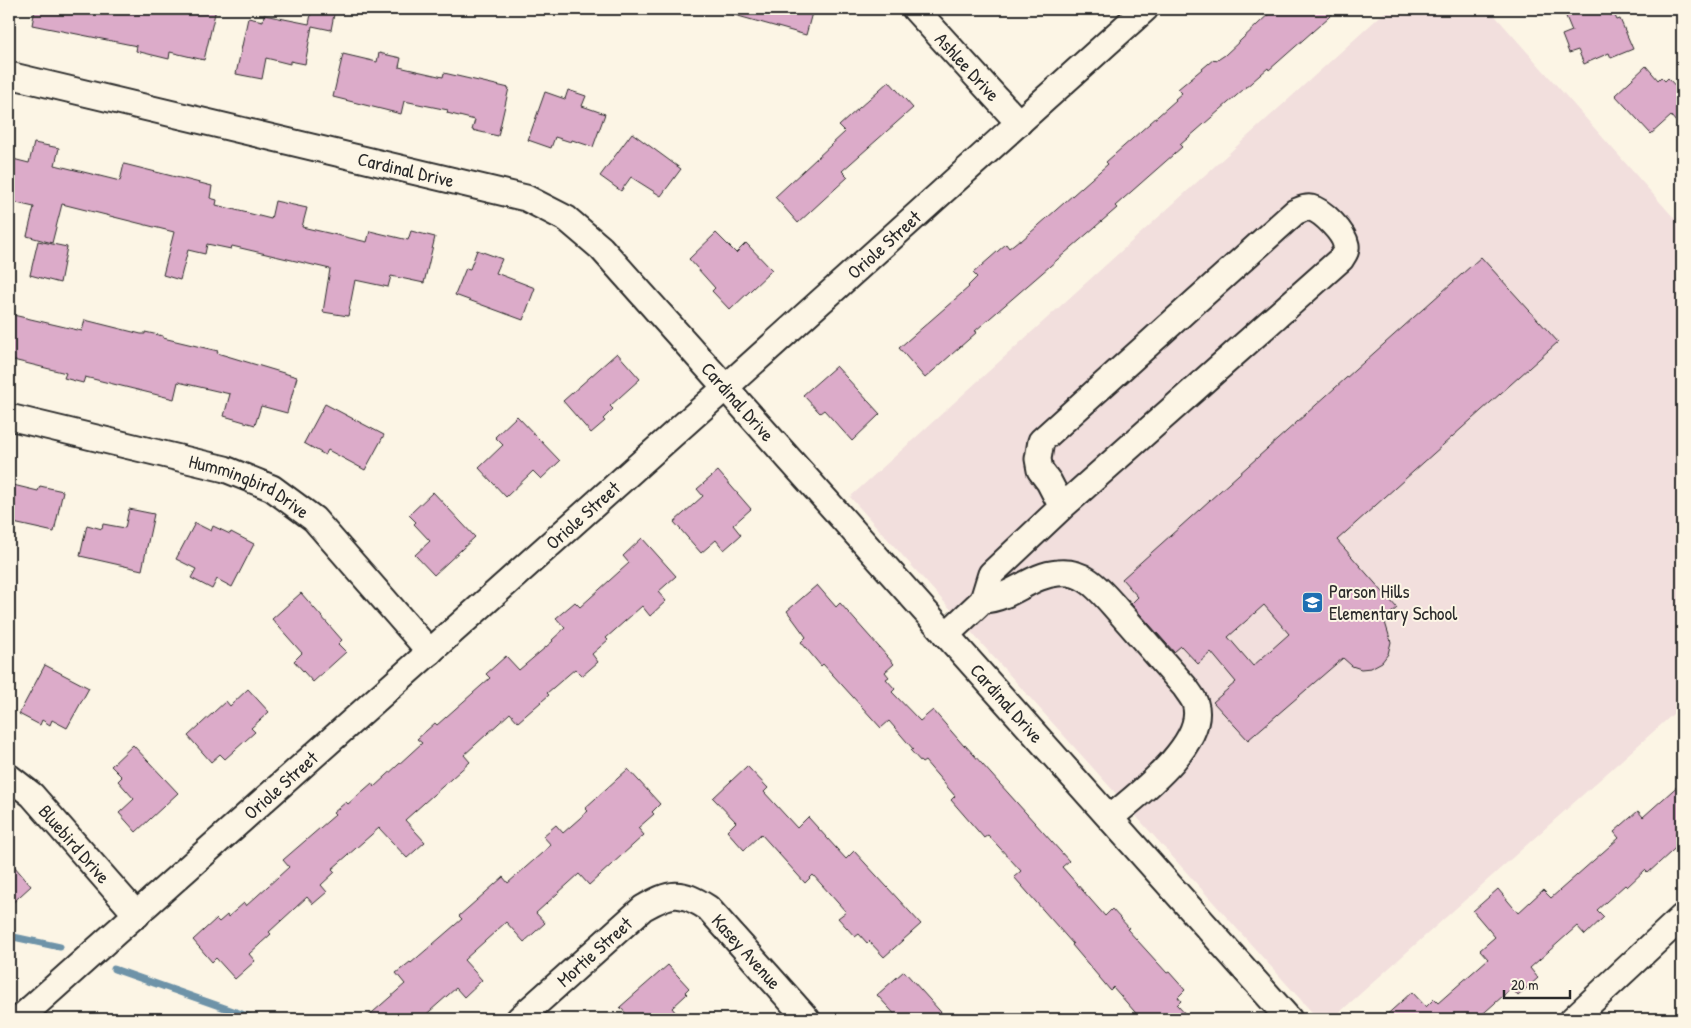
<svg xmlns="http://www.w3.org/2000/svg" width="1691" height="1028" font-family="'Patrick Hand',sans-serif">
<rect width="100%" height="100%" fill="#fcf5e5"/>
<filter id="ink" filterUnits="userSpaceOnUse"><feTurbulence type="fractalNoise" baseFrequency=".02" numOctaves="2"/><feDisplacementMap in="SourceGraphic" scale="10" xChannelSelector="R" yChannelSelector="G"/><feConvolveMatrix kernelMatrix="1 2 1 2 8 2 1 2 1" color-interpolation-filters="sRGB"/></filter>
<g filter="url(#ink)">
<!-- built -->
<path fill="#f2dfdd" d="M1388,9h101l193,218v479l-350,313h-14l-468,-522z"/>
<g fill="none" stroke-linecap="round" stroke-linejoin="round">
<!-- stream -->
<path stroke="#6e93a8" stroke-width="7" d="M9,936l51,11
M114,969l142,50"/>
</g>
<!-- building -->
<path fill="#dcabc9" stroke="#2b2b2b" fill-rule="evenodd" d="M35,9h81l28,5 1,-5h71l-12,51 -34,-8 -1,7 -33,-8 1,-5 -105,-21z
M312,9h23l-4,21 -19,-4 -7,38 -15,-3v3l-24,-6 -4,21 -26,-5 12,-56 15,3 1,-6 45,9z
M732,9h81l-7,26 -75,-21z
M1274,9h64l-69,61 -1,-2 -88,77 2,2 -67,59 2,2 -142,123 2,1 -52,46 -26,-30 70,-61 -1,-1 9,-9 -4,-4 33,-29 3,4 10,-8 2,1 87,-77 -2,-2 70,-62 -1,-1 7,-6 -4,-4 36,-30 2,2 9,-6z
M1578,9h30l2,6 4,-1 3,6 3,-1 13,30 -22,9 -2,-5 -25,11 -6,-14 -9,3 -7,-18 10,-4 -7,-17z
M379,53l22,5 -2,9 44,10 1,-4 65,15 -11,48 -26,-6 3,-10 -28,-7 1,-3 -44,-9 -3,13 -68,-17 10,-43 34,8z
M1646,66l12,14 3,-3 4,4 3,-3 14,15v36l-11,-13 -20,18 -36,-39z
M889,81l24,27 -71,63 6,6 -50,46 -23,-26 70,-65 -6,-6z
M568,90l18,6 -4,10 23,8 -12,33 -21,-7 -1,2 -16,-5 -4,11 -23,-8 17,-48 20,7z
M632,133l49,36 -20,27 -30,-19 -10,14 -21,-15z
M34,143l25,5 -4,17 65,16 4,-17 88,22 -2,12 7,2 -1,5 55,14 4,-18 32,7 -5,19 65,15 3,-11 38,9 3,-9 24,6 -11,46 -33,-7 -3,11 -33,-7 -7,36 -25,-4 7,-43 -98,-23 -1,3 -24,-5 -2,10 -17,-4 -8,30 -17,-5 11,-43 -112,-28 -10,39 -25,-7 7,-29 -22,-5 1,-5 -4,-1v-38l20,5z
M716,233l20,20 10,-10 26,27 -42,40 -18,-19 3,-3 -26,-29z
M38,241l29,6 -7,36 -30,-8z
M477,250l25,9 -6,14 39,15 -12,32 -68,-25 11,-27 4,1z
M1481,257l77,85 -221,198 60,68 -13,11 7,23 -3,12 -6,8 -11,6 -10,1 -9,-3 -9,-8 -95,82 -35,-38 23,-20 -25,-30 -13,12 -17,-18 -7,6 -43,-48 7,-7 -16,-18zM1264,605l25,29 -36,32 -25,-29z
M9,314l73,17 3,-11 56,14h4v-2l18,4v2l55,13 -1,2 80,24 -10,36 -26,-7 -6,19 -31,-9 6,-22 -52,-12 -4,17 -89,-22 -2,6 -19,-5 2,-5 -57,-14z
M617,353l23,26 -30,27 3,3 -10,10 2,2 -14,12 -28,-32z
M836,366l44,48 -28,27 -28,-31 -4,3 -17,-18z
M325,404l59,31 -19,35 -37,-20 -3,5 -21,-12z
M517,416l43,45 -19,18 -8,-8 -27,26 -27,-29 24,-23 -8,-8z
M718,471l33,38 -18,16 8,10 -17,15 -8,-10 -15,13 -27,-31 29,-26 -6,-7z
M9,484l29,7 2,-5 23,5 -9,41 -45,-10z
M433,492l42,45 -41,38 -19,-20 15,-14 -16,-17 2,-2 -7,-7z
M129,509l25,5 -12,56 -62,-14 7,-31 15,4 1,-5 22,4z
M195,523l16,8 2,-5 17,8 1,-2 23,12 -22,43 -15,-8 -5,10 -21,-11 5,-9 -20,-10z
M642,538l34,38 -18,16 8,9 -16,15 -8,-10 -36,32 2,2 -16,14 6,8 -16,14 -7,-7 -28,24 2,2 -31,27 -8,-9 -46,42 6,7 -65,58 20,22 -18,16 -28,-30 -47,41 3,3 -14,13 6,7 -14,12 -6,-7 -38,35 2,2 -22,20 6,7 -20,18 -19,-21 -4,4 -19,-22 23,-21 3,3 8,-7 1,2 16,-14 2,3 43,-39 -6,-7 52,-45 -2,-2 13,-11 2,2 24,-21 2,4 48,-44 -5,-4 18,-16 2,2 53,-47 -4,-4 20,-18 13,14 34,-29 -1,-1 13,-12 -9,-10 19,-16 5,5 49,-44 -6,-7z
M817,585l19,22 4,-4 54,61 -9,8 4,5 -3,2 9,10 -3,3 28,29 13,-11 31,36 1,-1 104,116 -7,6 43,49 7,-7 17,19 -2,1 40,44 2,-1 16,18 -7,7 3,4 -4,4 13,14h-49l-28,-32 -3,3 -38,-45 1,-1 -59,-67 7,-6 -33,-36 -4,3 -33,-38 4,-4 -30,-35 -3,2 -11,-12 2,-2 -24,-28 -8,7 -58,-64 -2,2 -20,-24 5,-5 -19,-26z
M301,593l41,47 -4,4 8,8 -33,30 -19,-21 8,-8 -30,-34z
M45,665l44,23 -22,40 -15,-8 -2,5 -8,-5 -2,5 -21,-11z
M248,689l21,23 -18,16 4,4 -30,27 -5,-5 -9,8 -23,-26 38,-35 4,5z
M133,745l45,48 -42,39 -17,-19 15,-14 -16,-18 4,-4 -11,-11z
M747,766l21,22 -4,4 33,36 11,-11 38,42 8,-8 67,73 -37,33 -15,-16 -2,2 -8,-9 -4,3 -17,-19 8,-6 -33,-37 -8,8 -44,-49 -17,16 -17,-19 9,-9 -23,-24z
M628,769l32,35 -8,8 2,2 -16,14 6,7 -55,50 -10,-11 -43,39 9,10 -21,19 -18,-20 -42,38 18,20 -18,17 -8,-9 -35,31h-56l40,-35 -9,-11 14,-11 1,1 51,-44 -3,-3 44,-39 5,6 43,-38 -8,-9 13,-11 7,8 25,-22 -3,-3z
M1682,782v60l-34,31 -3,-3 -18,17 -2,-2 -28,25 7,7 -19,18 -8,-9 -47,42 8,10 -20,18 -6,-8 -35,31h-95l30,-27 14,15 8,-8 4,4 50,-44 -8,-9 15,-13 -22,-26 25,-22 20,24 25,-23 8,8 68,-60 -5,-6 24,-21 5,6z
M9,860l22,26 -22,20z
M668,965l21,23 -4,4 2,2 -15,14 9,11h-50l-11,-12z
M904,971l43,48h-48l-22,-24z"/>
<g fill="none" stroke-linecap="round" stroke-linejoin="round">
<defs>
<g id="minor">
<path id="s1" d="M915,9l104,114"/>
<path id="s2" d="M9,75l517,123 41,21 34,29 688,771"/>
<path id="s3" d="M9,417l216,52 47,19 42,31 116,133"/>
<path d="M983,600l8,-26 71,-67 279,-248c3,-5 6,-8 5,-14 -2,-12 -23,-34 -35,-37 -7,-1 -10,2 -16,4l-254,229 -3,18 2,11 9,12 13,25"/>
<path d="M946,635l37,-35c28,-1 47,-25 75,-27 10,-1 20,1 29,7 13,8 24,23 35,35 21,24 42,48 63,72 3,5 8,10 10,16 13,40 -59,93 -85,115"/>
<path id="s4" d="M9,777l23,18 105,120"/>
<path id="s5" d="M19,1019l707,-632 419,-378"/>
<path id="s6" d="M519,1019l124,-111c28,-16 37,-18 65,0l99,111"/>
<path d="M1573,1019l109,-102"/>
</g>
</defs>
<!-- minor casing -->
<use href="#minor" stroke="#2b2b2b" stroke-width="29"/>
<!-- minor -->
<use href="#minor" stroke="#fcf5e5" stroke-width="25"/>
</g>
</g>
<!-- icons -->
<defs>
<symbol id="school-square" viewBox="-11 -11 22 22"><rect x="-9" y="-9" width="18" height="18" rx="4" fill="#1f6fb2" stroke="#fcf5e5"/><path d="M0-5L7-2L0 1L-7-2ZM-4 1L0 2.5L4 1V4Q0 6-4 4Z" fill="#fff"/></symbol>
</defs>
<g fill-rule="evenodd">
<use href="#school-square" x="1300" y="590" width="25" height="25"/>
</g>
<g text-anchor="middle" stroke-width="4" stroke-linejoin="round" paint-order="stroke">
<!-- street labels -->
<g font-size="19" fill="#2b2b2b" stroke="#fcf5e5">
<text dy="7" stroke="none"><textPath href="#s1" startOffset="78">Ashlee Drive</textPath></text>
<text dy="7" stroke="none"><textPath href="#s2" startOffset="408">Cardinal Drive</textPath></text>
<text dy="7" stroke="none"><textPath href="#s5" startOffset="1161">Oriole Street</textPath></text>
<text dy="7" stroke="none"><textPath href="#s2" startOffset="828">Cardinal Drive</textPath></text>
<text dy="7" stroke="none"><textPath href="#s3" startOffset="251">Hummingbird Drive</textPath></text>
<text dy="7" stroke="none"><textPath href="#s5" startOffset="756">Oriole Street</textPath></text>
<text dy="7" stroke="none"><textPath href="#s2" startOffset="1232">Cardinal Drive</textPath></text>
<text dy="7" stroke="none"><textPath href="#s5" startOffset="351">Oriole Street</textPath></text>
<text dy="7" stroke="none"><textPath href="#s4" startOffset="94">Bluebird Drive</textPath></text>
<text dy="7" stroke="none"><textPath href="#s6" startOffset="101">Mortie Street</textPath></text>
<text dy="7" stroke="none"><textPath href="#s6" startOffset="295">Kasey Avenue</textPath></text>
</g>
<!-- poi labels -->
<g font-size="19" fill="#2b2b2b" stroke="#fcf5e5" text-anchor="start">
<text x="1329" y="598">Parson Hills<tspan x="1329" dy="22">Elementary School</tspan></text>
</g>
</g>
<!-- margin -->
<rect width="1691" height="1028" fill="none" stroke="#fcf5e5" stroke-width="30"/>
<rect x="15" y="15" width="1661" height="998" fill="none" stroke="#2b2b2b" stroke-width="2" filter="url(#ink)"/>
<!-- scale -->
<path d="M1504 990v8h66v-8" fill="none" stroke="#2b2b2b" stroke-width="2.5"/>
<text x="1511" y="990" font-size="15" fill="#2b2b2b" stroke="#fcf5e5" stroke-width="4" paint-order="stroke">20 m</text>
</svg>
